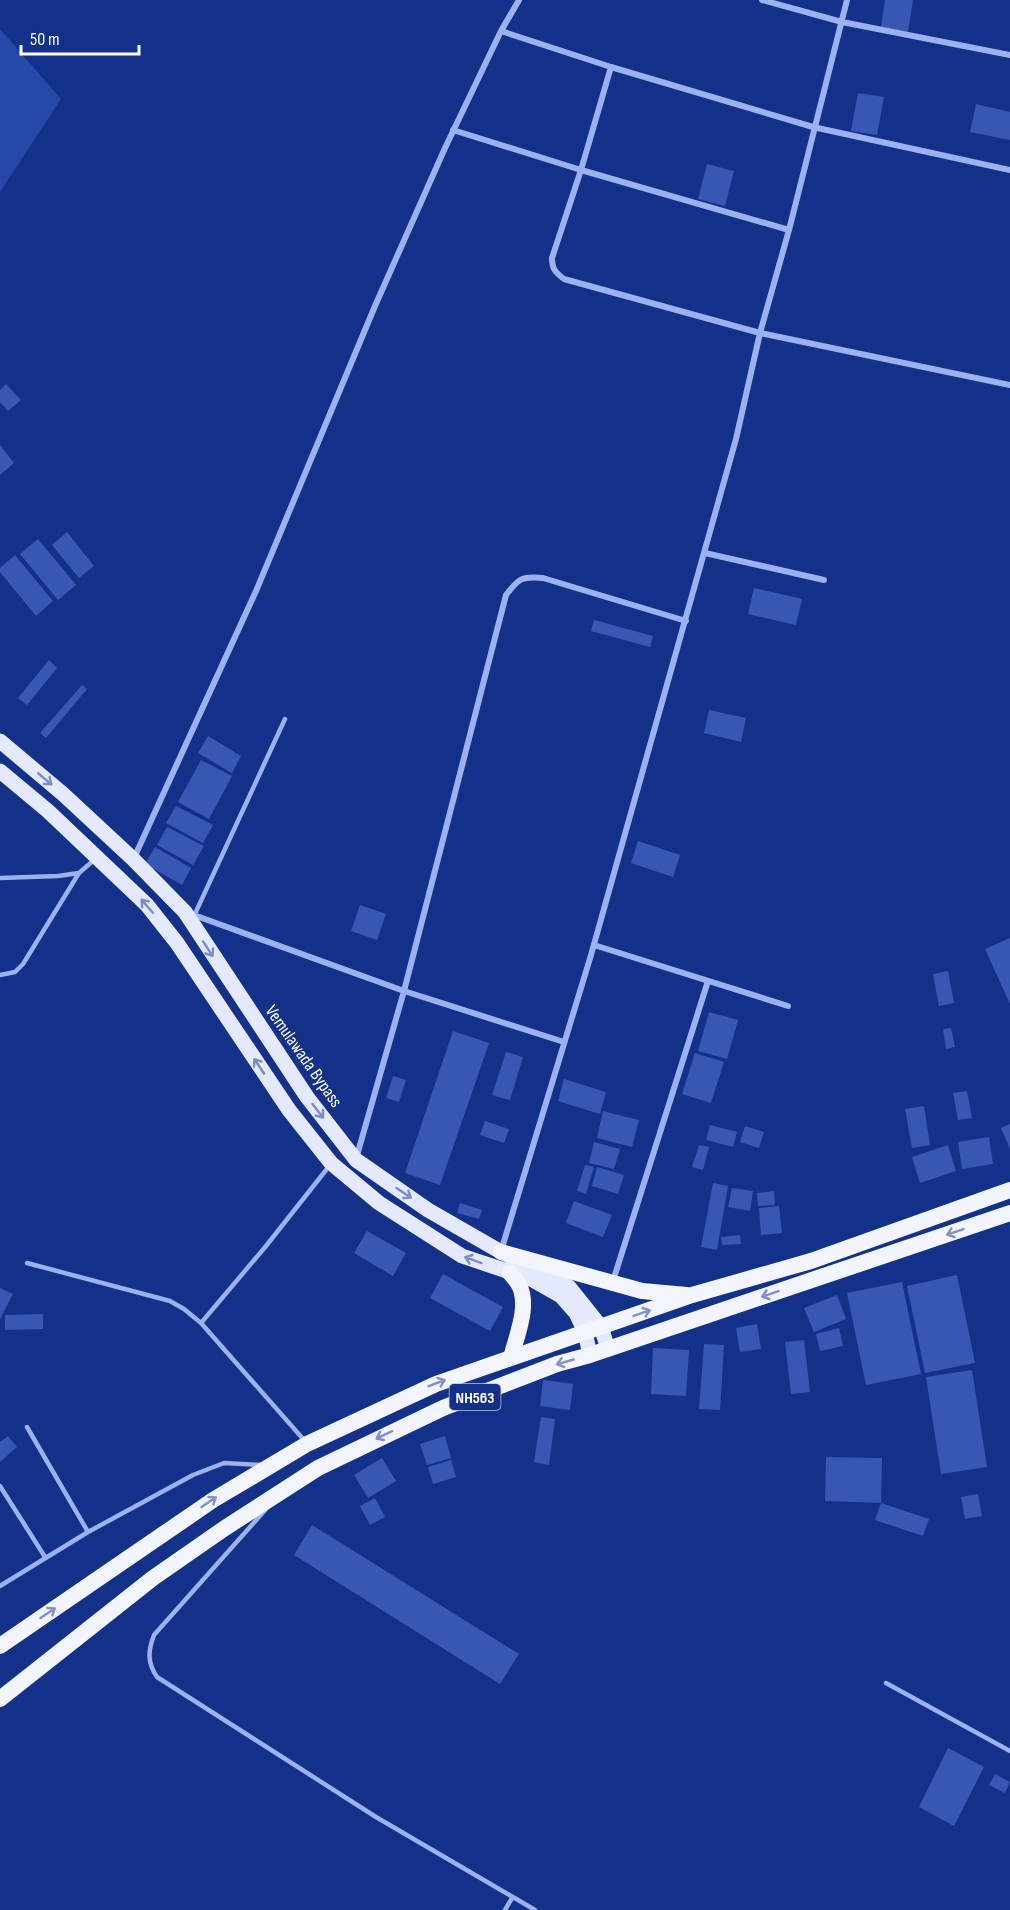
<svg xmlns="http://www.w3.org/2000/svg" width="1010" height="1910" font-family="'Sofia Sans Condensed',sans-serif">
<rect width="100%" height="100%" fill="#14318a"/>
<!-- green -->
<path fill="#2648a9" d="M0,29l61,70 -61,93z"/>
<!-- building -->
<path fill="#3857b2" d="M885,0h28l-5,32 -27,-5z
M858,93l26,4 -7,38 -26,-4z
M976,104l34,8v28l-40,-8z
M707,164l27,7 -9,35 -27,-7z
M6,384l15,16 -13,11 -8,-9v-12z
M0,445l14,18 -14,12z
M67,532l27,34 -15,12 -27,-33z
M38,539l38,46 -18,15 -38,-46z
M15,555l38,46 -17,15 -36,-44v-4z
M754,588l48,11 -6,26 -48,-11z
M594,620l59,16 -3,11 -59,-16z
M49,660l8,8 -30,37 -9,-7z
M82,685l5,4 -41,49 -6,-5z
M709,710l37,8 -5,24 -37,-9z
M208,736l33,20 -9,17 -34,-20z
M201,760l31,16 -23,43 -31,-17z
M176,806l37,19 -10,18 -37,-20z
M167,827l37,19 -11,19 -36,-20z
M638,841l42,14 -7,22 -42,-14z
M155,847l36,21 -9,17 -37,-21z
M360,905l26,9 -9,26 -26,-9z
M1010,938v66l-25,-55z
M948,971l6,32 -15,3 -6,-32z
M709,1012l29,8 -11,39 -29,-8z
M951,1028l4,19 -9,2 -3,-20z
M453,1031l36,12 -49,142 -35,-12z
M506,1052l17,5 -13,43 -18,-5z
M695,1053l29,9 -13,41 -29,-9z
M393,1076l13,4 -7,22 -13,-4z
M564,1079l42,13 -6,22 -42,-13z
M967,1091l5,27 -14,2 -5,-27z
M924,1106l6,39 -18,3 -7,-39z
M603,1111l36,9 -7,27 -35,-9z
M485,1121l24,8 -5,14 -24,-8z
M1010,1124v25l-9,-21z
M710,1125l27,7 -4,15 -27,-7z
M745,1126l19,6 -5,16 -19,-6z
M989,1137l4,27 -31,5 -4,-27z
M594,1142l26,7 -6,20 -25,-6z
M699,1145l10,2 -6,23 -11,-3z
M948,1145l8,26 -36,12 -8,-26z
M585,1165l9,2 -8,27 -9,-3z
M597,1167l27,8 -6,19 -26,-8z
M713,1183l15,3 -11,64 -16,-3z
M732,1188l21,3 -3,20 -22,-4z
M774,1191l1,14 -17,1 -1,-13z
M574,1201l38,14 -9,22 -37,-14z
M460,1203l22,7 -3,9 -22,-6z
M779,1206l3,27 -21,2 -2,-27z
M367,1231l39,22 -13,23 -39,-23z
M740,1235l1,9 -19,1 -1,-8z
M443,1274l60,33 -13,24 -60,-33z
M957,1275l18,88 -50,10 -18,-87z
M902,1282l19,92 -55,11 -19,-92z
M0,1288l13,6 -13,25z
M837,1295l9,24 -32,13 -10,-24z
M43,1314v15l-38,1v-15z
M757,1324l4,25 -21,3 -4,-24z
M839,1328l4,18 -23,5 -4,-17z
M804,1340l6,52 -19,2 -6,-52z
M704,1344l20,1 -4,65 -21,-1z
M653,1348l36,2 -3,46 -35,-2z
M972,1370l15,97 -46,7 -15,-97z
M543,1380l30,4 -3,26 -30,-4z
M541,1417l14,2 -6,46 -15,-3z
M8,1436l9,11 -17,15v-20z
M445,1436l6,22 -24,7 -7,-21z
M826,1457l56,1 -1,45 -56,-2z
M382,1458l14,23 -28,17 -14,-23z
M451,1460l5,17 -23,7 -5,-17z
M978,1494l4,22 -17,3 -4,-22z
M375,1498l10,19 -15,8 -10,-19z
M881,1503l48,16 -6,17 -48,-16z
M312,1525l207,129 -19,30 -206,-129z
M948,1748l36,19 -30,59 -35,-19z
M995,1774l15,8 -5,11 -16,-8z"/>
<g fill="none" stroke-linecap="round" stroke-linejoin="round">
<!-- service -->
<path stroke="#9bb1f0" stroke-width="4.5" d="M0,878l58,-2 21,-3 15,-13
M194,916l91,-197
M0,975l15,-3 8,-8 56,-91
M27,1263l143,38 14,8 17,14 103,117
M201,1323l65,-77 64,-81
M27,1427l61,105
M0,1486l45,71
M266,1509l-112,126c-6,16 -7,27 3,42l219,140 159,93
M0,1586l88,-54 105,-57 31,-12 38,2
M886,1683l124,68
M505,1910l7,-12"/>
<!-- minor -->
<path stroke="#9bb1f0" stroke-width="6" d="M762,0l80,22 168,33
M501,31l110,36 202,60 197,43
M611,67l-30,103 208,60
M453,130l128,40 -29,88c0,11 3,14 12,21l196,54 250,52
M705,553l119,27
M134,858l122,-267 119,-285 70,-158 56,-117 18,-31
M191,914l213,77 160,51
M594,945l194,61
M356,1159l48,-168 102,-396c13,-17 16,-19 37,-17l143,43
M501,1251l90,-296 145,-516 24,-106 29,-103 58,-230
M613,1281l95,-300"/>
<!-- primary -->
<path stroke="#e4e9ff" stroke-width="15" d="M0,741l63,53 70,65 52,53 122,185 49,63 72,50 73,42 50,23 18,12 32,40 7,22
M0,771l48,40 99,94 30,38 112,167 42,53 48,40 83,53 69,23 30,17 15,17 9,19 5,23"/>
<!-- trunk -->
<path stroke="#f2f4ff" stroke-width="16" d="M501,1252l141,39 45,4
M510,1273c3,4 7,8 9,12 11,21 -3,52 -8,73
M0,1646l213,-146 94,-56 129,-60 256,-89 119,-34 199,-71
M0,1699l153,-121 72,-50 93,-60 125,-60 114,-44 33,-9 420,-142"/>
</g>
<!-- one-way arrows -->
<defs><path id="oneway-shaft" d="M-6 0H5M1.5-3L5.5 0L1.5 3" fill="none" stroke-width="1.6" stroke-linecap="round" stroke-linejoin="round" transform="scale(1.5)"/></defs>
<g stroke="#7c8dc4">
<use href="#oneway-shaft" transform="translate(45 779) rotate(40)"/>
<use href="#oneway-shaft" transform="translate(147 906) rotate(-131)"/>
<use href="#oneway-shaft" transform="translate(208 949) rotate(57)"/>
<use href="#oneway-shaft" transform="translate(259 1066) rotate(-124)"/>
<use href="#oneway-shaft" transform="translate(318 1111) rotate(52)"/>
<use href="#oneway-shaft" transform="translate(404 1193) rotate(34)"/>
<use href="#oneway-shaft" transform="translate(473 1260) rotate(-160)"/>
</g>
<g stroke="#8392c4">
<use href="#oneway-shaft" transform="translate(955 1232) rotate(161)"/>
<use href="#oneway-shaft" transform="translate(770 1294) rotate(161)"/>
<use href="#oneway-shaft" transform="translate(642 1313) rotate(-19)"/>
<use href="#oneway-shaft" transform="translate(565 1362) rotate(164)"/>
<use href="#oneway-shaft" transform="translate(437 1383) rotate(-21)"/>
<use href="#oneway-shaft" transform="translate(384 1435) rotate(155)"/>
<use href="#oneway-shaft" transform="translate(209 1502) rotate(-34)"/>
<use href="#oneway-shaft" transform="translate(48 1613) rotate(-34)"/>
</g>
<g text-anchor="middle" stroke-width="6" stroke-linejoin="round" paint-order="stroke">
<!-- shield labels -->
<rect fill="#14318a" stroke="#b8c1dc" stroke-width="1.5" x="449.5" y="1384" width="51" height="26" rx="4.5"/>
<g font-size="16" font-weight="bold" fill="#fff">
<text x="475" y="1403">NH563</text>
</g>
<!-- street labels -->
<g font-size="18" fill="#fff" stroke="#14318a">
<text transform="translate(304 1056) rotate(55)" y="6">Vemulawada Bypass</text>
</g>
</g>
<!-- scale -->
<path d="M21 45v9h118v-9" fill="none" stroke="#ffffff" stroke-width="3"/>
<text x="30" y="45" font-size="18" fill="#ffffff" stroke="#14318a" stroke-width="4.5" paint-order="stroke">50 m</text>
</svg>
